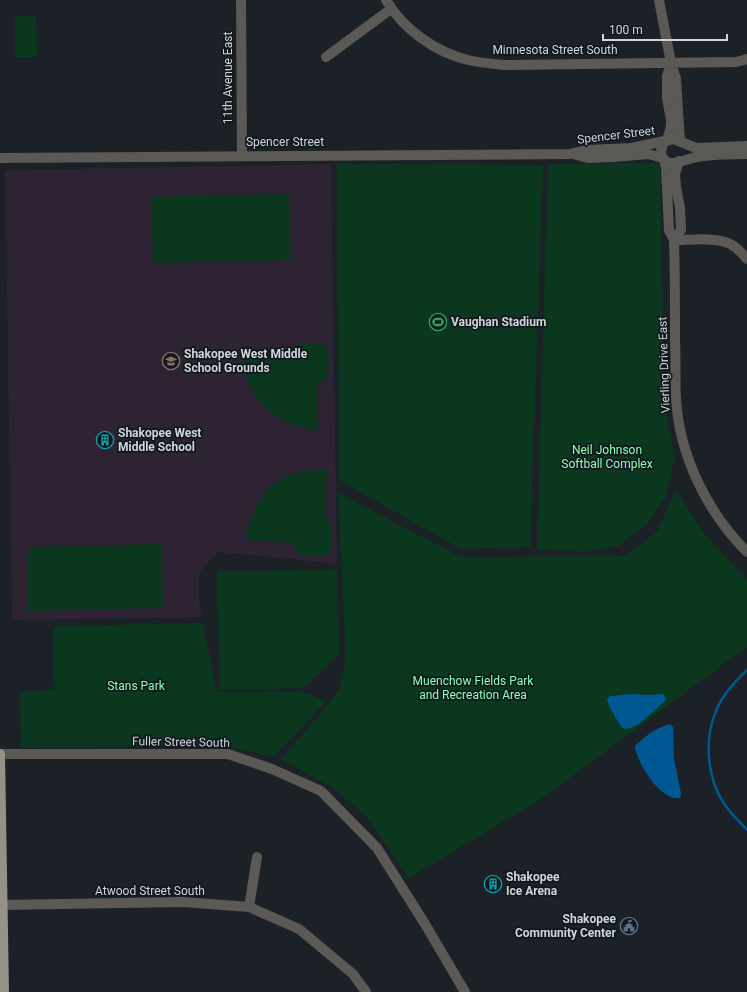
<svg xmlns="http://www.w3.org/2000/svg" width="747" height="992" font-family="Roboto,sans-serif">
<rect width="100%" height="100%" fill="#1b2127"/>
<!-- education -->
<path fill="#2d2332" d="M331,164l6,400 -63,-7 -56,-5 -19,21v28l3,16 -190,3 -7,-450z"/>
<!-- green -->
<path fill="#0a371d" d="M15,16h21l1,41h-22z
M660,163l4,226 4,36 7,34 -10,38 -18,27 -29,22 -34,6 -47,-3 11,-385z
M337,164l206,1 -13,382 -69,2 -122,-69z
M289,194l2,66 -138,3 -2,-66z
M297,344h26l6,9 -1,24 -10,7v47c-44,-6 -74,-32 -75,-78l44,1z
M319,469l8,1 -2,44 6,10 1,27 -6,5 -27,-1 -7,-12 -46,-3c3,-26 18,-56 46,-66 8,-3 18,-4 27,-5z
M676,489l28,45 43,46v67l-207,153 -131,78 -41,-60 -36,-31 -42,-23 -9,-4 58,-69 7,-33 -8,-165 123,64 163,-1 33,-24z
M162,544l1,64 -136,3v-64z
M337,570l2,84 -35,34 -84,2 -3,-119z
M203,623l14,69h85l25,9 -53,56 -19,-5 -36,-6 -198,2 -1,-57 34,-1 -1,-64z"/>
<!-- water -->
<path fill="#005893" d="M634,694l14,1 15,-1 3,5 -1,2c-10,8 -30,32 -43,27l-12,-20 -3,-8 3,-4z
M670,724l3,3 1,32 7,34 -1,5c-19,4 -44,-36 -45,-52 10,-10 21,-18 35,-22z"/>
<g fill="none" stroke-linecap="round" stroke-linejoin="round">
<!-- stream -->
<path stroke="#005893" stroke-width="2.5" d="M747,670c-12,12 -25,25 -31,41 -12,28 -9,66 7,91 7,11 16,19 24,28"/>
<!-- minor -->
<path stroke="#5b5955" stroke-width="10" d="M241,0l1,156
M386,0c17,29 49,52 82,60 13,3 25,4 37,5l231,-3 11,-3
M659,0l12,63 5,16 4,63
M326,57l65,-48
M666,141c-7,7 -7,19 4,22 6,1 20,-5 27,-6 17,-3 33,-3 50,-3
M667,141l4,-15v-6l-4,-22v-22l4,-13
M576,155l12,3 26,-1 34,-3 15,4
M0,158l570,-4 18,-4 43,-2 43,-9 22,9 51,-2
M664,159l2,9 3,62 5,10c1,33 1,67 1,100 1,19 0,39 1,58 3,57 31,114 71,154
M674,240l7,-10 -1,-22 -4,-21 -1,-13 4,-13
M674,240c16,0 39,-3 54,3 8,3 14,10 19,16
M0,754h228l44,15 49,22 56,57 48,76 40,68
M0,905l183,-3 66,5 50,22 54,45 13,18
M249,907l8,-50"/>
<!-- major -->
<path stroke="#959189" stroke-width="10" d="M0,754l4,238"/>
</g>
<!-- icons -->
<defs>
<symbol id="stadium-ring" viewBox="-11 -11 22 22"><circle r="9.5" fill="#11181e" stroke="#2e9e5b" stroke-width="1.5"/><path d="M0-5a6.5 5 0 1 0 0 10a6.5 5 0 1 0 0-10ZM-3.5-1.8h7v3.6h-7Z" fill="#2e9e5b"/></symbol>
<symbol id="school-ring" viewBox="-11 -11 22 22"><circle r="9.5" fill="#11181e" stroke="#8d6e63" stroke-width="1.5"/><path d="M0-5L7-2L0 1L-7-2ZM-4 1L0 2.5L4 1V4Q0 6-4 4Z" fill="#8d6e63"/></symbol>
<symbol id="building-ring" viewBox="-11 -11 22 22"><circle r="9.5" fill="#11181e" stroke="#0f9aa8" stroke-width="1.5"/><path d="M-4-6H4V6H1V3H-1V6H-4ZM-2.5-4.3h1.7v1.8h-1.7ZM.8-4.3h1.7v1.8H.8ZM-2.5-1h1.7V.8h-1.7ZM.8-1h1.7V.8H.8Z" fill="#0f9aa8"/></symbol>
<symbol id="civic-ring" viewBox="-11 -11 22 22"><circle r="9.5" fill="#11181e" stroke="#5c6f8a" stroke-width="1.5"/><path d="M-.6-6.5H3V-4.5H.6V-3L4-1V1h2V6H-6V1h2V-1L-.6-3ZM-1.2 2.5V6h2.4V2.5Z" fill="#5c6f8a"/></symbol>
</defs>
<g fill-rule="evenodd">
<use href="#stadium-ring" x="428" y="312" width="20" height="20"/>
<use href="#school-ring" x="161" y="351" width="20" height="20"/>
<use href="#building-ring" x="95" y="430" width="20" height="20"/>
<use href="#building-ring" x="483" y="874" width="20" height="20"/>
<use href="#civic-ring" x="619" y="916" width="20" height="20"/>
</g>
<g text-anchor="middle" stroke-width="3.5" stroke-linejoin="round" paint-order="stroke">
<!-- street labels -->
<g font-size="12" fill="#d0d5d9" stroke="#11181e">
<text x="555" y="54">Minnesota Street South</text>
<text transform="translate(228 78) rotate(-90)" y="4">11th Avenue East</text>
<text transform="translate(616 135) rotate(-7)" y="4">Spencer Street</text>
<text x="285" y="146">Spencer Street</text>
<text transform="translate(664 365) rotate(-92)" y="4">Vierling Drive East</text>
<text transform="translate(181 742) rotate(1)" y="4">Fuller Street South</text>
<text x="150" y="895">Atwood Street South</text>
</g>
<!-- poi labels -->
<g font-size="12" font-weight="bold" fill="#d0d5d9" stroke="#11181e" text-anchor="start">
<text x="451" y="326">Vaughan Stadium</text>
<text x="184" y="358">Shakopee West Middle<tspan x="184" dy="14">School Grounds</tspan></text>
<text x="118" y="437">Shakopee West<tspan x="118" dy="14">Middle School</tspan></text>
<text x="506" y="881">Shakopee<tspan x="506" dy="14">Ice Arena</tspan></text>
<text x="616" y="923" text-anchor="end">Shakopee<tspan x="616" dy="14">Community Center</tspan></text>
</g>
<!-- park labels -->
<g font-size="12" fill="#8cffb2" stroke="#11181e">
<text x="607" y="454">Neil Johnson<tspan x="607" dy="14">Softball Complex</tspan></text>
<text x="473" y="685">Muenchow Fields Park<tspan x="473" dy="14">and Recreation Area</tspan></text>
<text x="136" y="690">Stans Park</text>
</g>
</g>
<!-- scale -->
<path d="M603 34v6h124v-6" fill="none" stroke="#d0d5d9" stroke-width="2"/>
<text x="609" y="34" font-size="12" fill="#d0d5d9" stroke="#11181e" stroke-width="3" paint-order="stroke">100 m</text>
</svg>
